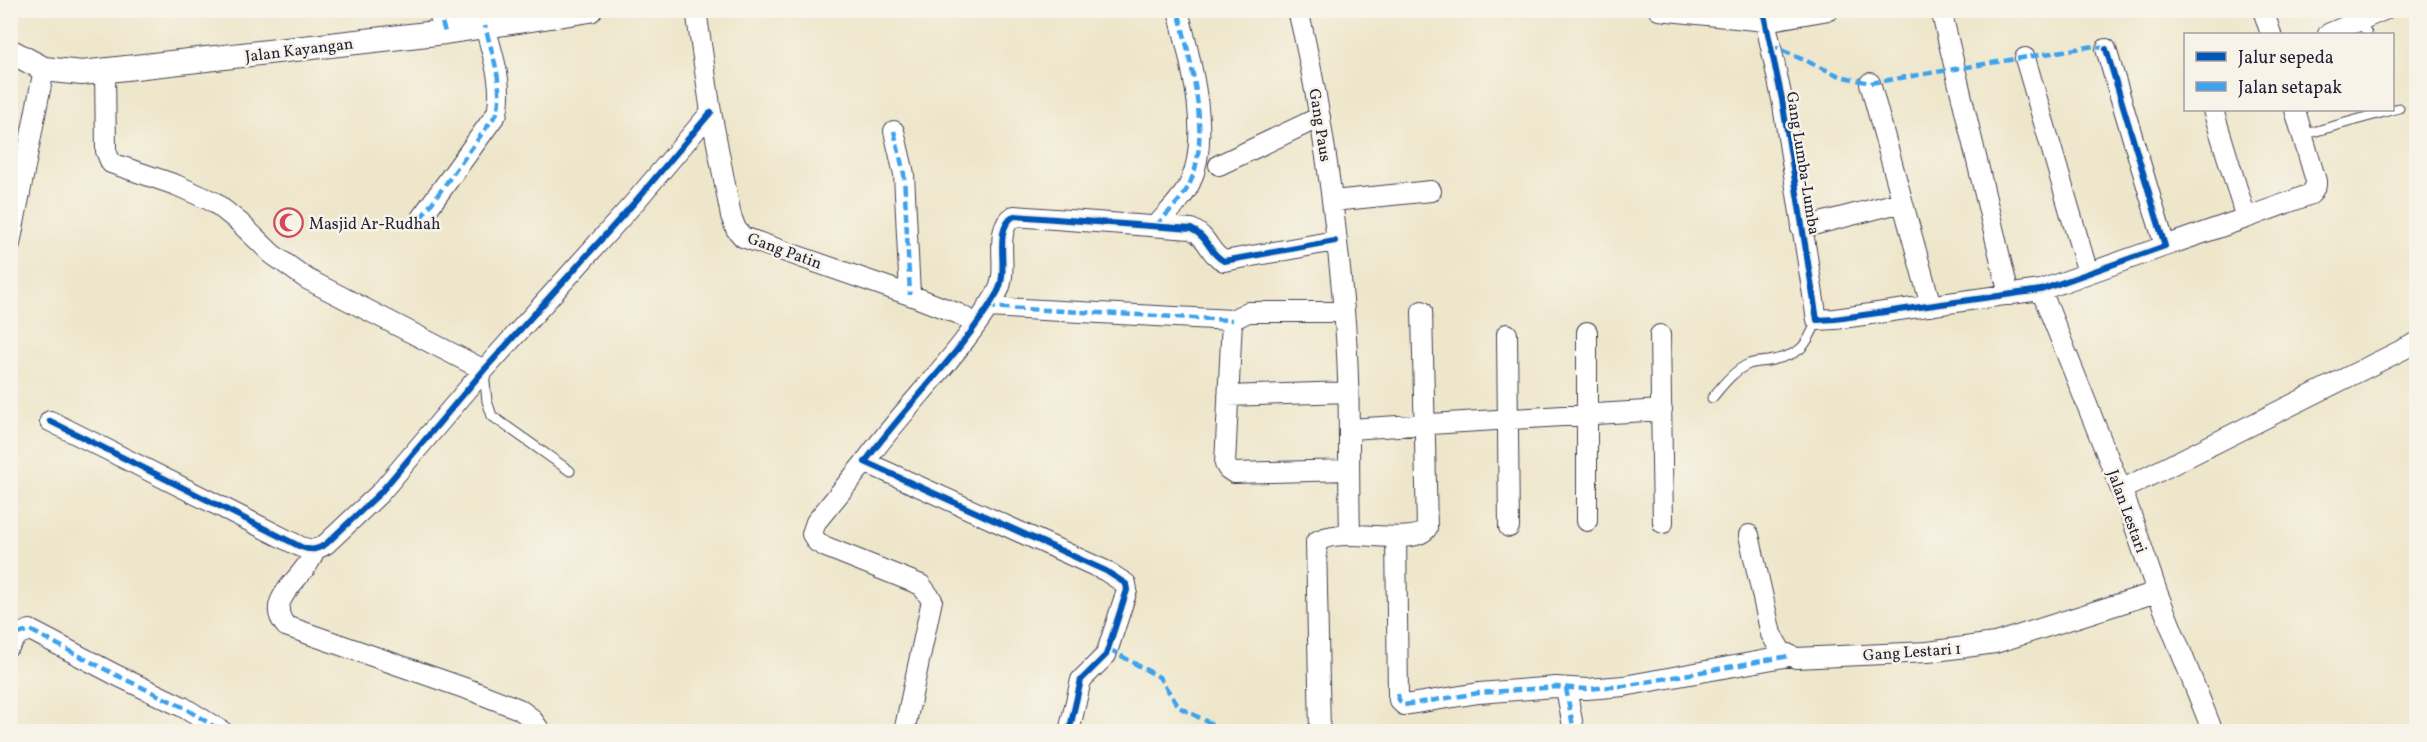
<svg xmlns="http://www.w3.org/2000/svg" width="2427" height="742" font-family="Vollkorn,serif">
<rect width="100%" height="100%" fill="#f7f3e8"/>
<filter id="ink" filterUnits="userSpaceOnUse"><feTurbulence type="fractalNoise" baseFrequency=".0167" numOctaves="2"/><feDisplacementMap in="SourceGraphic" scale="12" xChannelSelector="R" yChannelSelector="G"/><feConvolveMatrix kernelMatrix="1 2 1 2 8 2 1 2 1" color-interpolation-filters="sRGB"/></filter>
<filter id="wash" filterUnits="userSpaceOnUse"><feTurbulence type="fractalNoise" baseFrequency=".008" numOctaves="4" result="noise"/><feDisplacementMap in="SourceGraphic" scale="24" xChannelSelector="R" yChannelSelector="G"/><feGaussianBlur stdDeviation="1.35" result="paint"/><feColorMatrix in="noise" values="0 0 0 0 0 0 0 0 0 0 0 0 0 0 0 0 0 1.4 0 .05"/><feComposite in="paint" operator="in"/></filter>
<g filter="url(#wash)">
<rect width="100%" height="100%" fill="#eee6ca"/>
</g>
<g filter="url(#ink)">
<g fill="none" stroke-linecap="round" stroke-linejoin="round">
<defs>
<path id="service" d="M2361,20l6,14
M2302,135l97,-27
M484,373l3,28 5,15 78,55
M1712,398c10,-12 22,-28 37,-34 6,-2 13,-2 19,-3 31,-6 38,-12 49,-41"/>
<path id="minor" d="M438,10l7,22
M696,10l15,102 20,104 5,13 7,8 167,58 49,19 16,10
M1298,10c24,99 37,200 46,301 7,74 4,149 6,223
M1659,10l106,11 64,-11
M1763,10l19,89 35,221 18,-1 206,-29 124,-44 -59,-197
M1941,10l68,285
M2263,10l8,24
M2328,34l56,-24
M2025,58l63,215
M105,71l1,80 5,12 65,22 38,17 25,20 33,32 35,25 177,91
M1870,83l61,223
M2213,110l33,108 65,-24 5,-9v-4l-21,-71
M894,131l10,43 6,121
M1219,165l101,-48
M1333,201l98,-10
M421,218l76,-105c7,-29 -5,-59 -12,-87
M1156,226c11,-13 27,-27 34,-43 22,-48 0,-124 -12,-173
M1801,228l101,-26
M10,244l34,-175
M2165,246l81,-28
M2041,290l89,222 27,80 56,140
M987,307l245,13
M1344,312h-96l-16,8 -7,144 3,5 6,4 114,-3
M1587,332v189
M1507,334l2,193
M1660,335l3,188
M1228,396l119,-4
M50,421l251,126c11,4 15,3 25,-3l54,-51 104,-123 150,-167 77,-91
M1349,429l313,-19
M865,462l-49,60 -4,12 5,8 9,5 95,38 11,15 -28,132
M2121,490l295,-147
M1749,535l22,99 10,17 15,7 132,-6 67,-9 162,-51
M1396,537l2,157 1,6 5,5 75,-12 77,-6 31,2 37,-3 165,-30
M314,550c-5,27 -53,48 -28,76l187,65 46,18 12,9 10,14
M10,645l9,-11 11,-4 86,45 67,32 40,25
M1566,688l8,44
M1069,732l12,-52 25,-25 21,-65 -1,-6 -20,-13 -241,-109c41,-57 97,-109 132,-169 14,-24 -6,-62 17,-77l177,13c18,8 18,25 33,32l111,-20
M1320,732l-4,-190c25,-18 98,7 111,-14l-5,-217"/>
<path id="tertiary" d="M10,51l34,18 38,4 363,-41 145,-22"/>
</defs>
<!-- service casing -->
<use href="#service" stroke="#413f50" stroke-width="11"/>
<!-- minor casing -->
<use href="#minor" stroke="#413f50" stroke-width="22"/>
<!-- tertiary casing -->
<use href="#tertiary" stroke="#413f50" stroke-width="26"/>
<!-- service -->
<use href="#service" stroke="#fff" stroke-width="9"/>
<!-- minor -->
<use href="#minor" stroke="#fff" stroke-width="20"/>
<!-- tertiary -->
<use href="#tertiary" stroke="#fff" stroke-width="24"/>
<!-- quiet -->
<path stroke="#3ea2ec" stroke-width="4.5" stroke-dasharray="9 4.5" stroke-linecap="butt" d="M438,10l7,22
M1770,45l70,31 30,7 224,-37 12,3
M894,131l10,43 6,121
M421,218l76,-105c7,-29 -5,-59 -12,-87
M1156,226c11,-13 27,-27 34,-43 22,-48 0,-124 -12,-173
M987,307l245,13
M10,645l9,-11 11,-4 86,45 67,32 40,25
M1109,649l50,28 20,30 48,25
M1566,688l8,44
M1398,694l1,6 5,5 75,-12 77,-6 31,2 37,-3 165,-30"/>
<defs>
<path id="cycleway" d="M1763,10l19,89 35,221 18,-1 206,-29 124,-44 -59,-197
M50,421l251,126c11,4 15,3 25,-3l54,-51 104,-123 150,-167 77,-91
M1069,732l12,-52 25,-25 21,-65 -1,-6 -20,-13 -241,-109c41,-57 97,-109 132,-169 14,-24 -6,-62 17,-77l177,13c18,8 18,25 33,32l111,-20"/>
</defs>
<!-- cycleway casing -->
<use href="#cycleway" stroke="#f7f3e8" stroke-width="10"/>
<!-- cycleway -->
<use href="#cycleway" stroke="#0057b8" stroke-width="6"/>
</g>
</g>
<!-- icons -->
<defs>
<symbol id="mosque-ring" viewBox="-11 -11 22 22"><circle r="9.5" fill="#f7f3e8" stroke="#d1495b" stroke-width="1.5"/><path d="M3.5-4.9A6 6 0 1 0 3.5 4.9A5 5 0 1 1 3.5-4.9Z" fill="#d1495b"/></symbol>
</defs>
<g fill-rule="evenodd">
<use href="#mosque-ring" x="272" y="206" width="33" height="33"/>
</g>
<g text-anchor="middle" stroke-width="5" stroke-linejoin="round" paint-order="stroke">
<!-- street labels -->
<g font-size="16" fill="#22223b" stroke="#f7f3e8">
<text transform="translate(299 49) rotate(-7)" y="6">Jalan Kayangan</text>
<text transform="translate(1321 125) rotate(81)" y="6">Gang Paus</text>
<text transform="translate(1804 163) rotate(81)" y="6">Gang Lumba-Lumba</text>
<text transform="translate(785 250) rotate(20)" y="6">Gang Patin</text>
<text transform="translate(2128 511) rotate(70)" y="6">Jalan Lestari</text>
<text transform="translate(1912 651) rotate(-4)" y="6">Gang Lestari 1</text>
</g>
<!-- poi labels -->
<g font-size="16" fill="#22223b" stroke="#f7f3e8" text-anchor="start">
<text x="309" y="229">Masjid Ar-Rudhah</text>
</g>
</g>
<!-- margin -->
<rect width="2427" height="742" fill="none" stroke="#f7f3e8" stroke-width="36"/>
<!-- legend -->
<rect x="2184" y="33" width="210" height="78" fill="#f7f3e8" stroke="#a29fa3" stroke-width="1.5"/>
<rect x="2196" y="52" width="30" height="9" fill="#0057b8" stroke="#a29fa3" stroke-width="1.5"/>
<text x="2238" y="63" font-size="18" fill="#22223b">Jalur sepeda</text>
<rect x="2196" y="82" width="30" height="9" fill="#3ea2ec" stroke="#a29fa3" stroke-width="1.5"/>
<text x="2238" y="93" font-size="18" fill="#22223b">Jalan setapak</text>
</svg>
